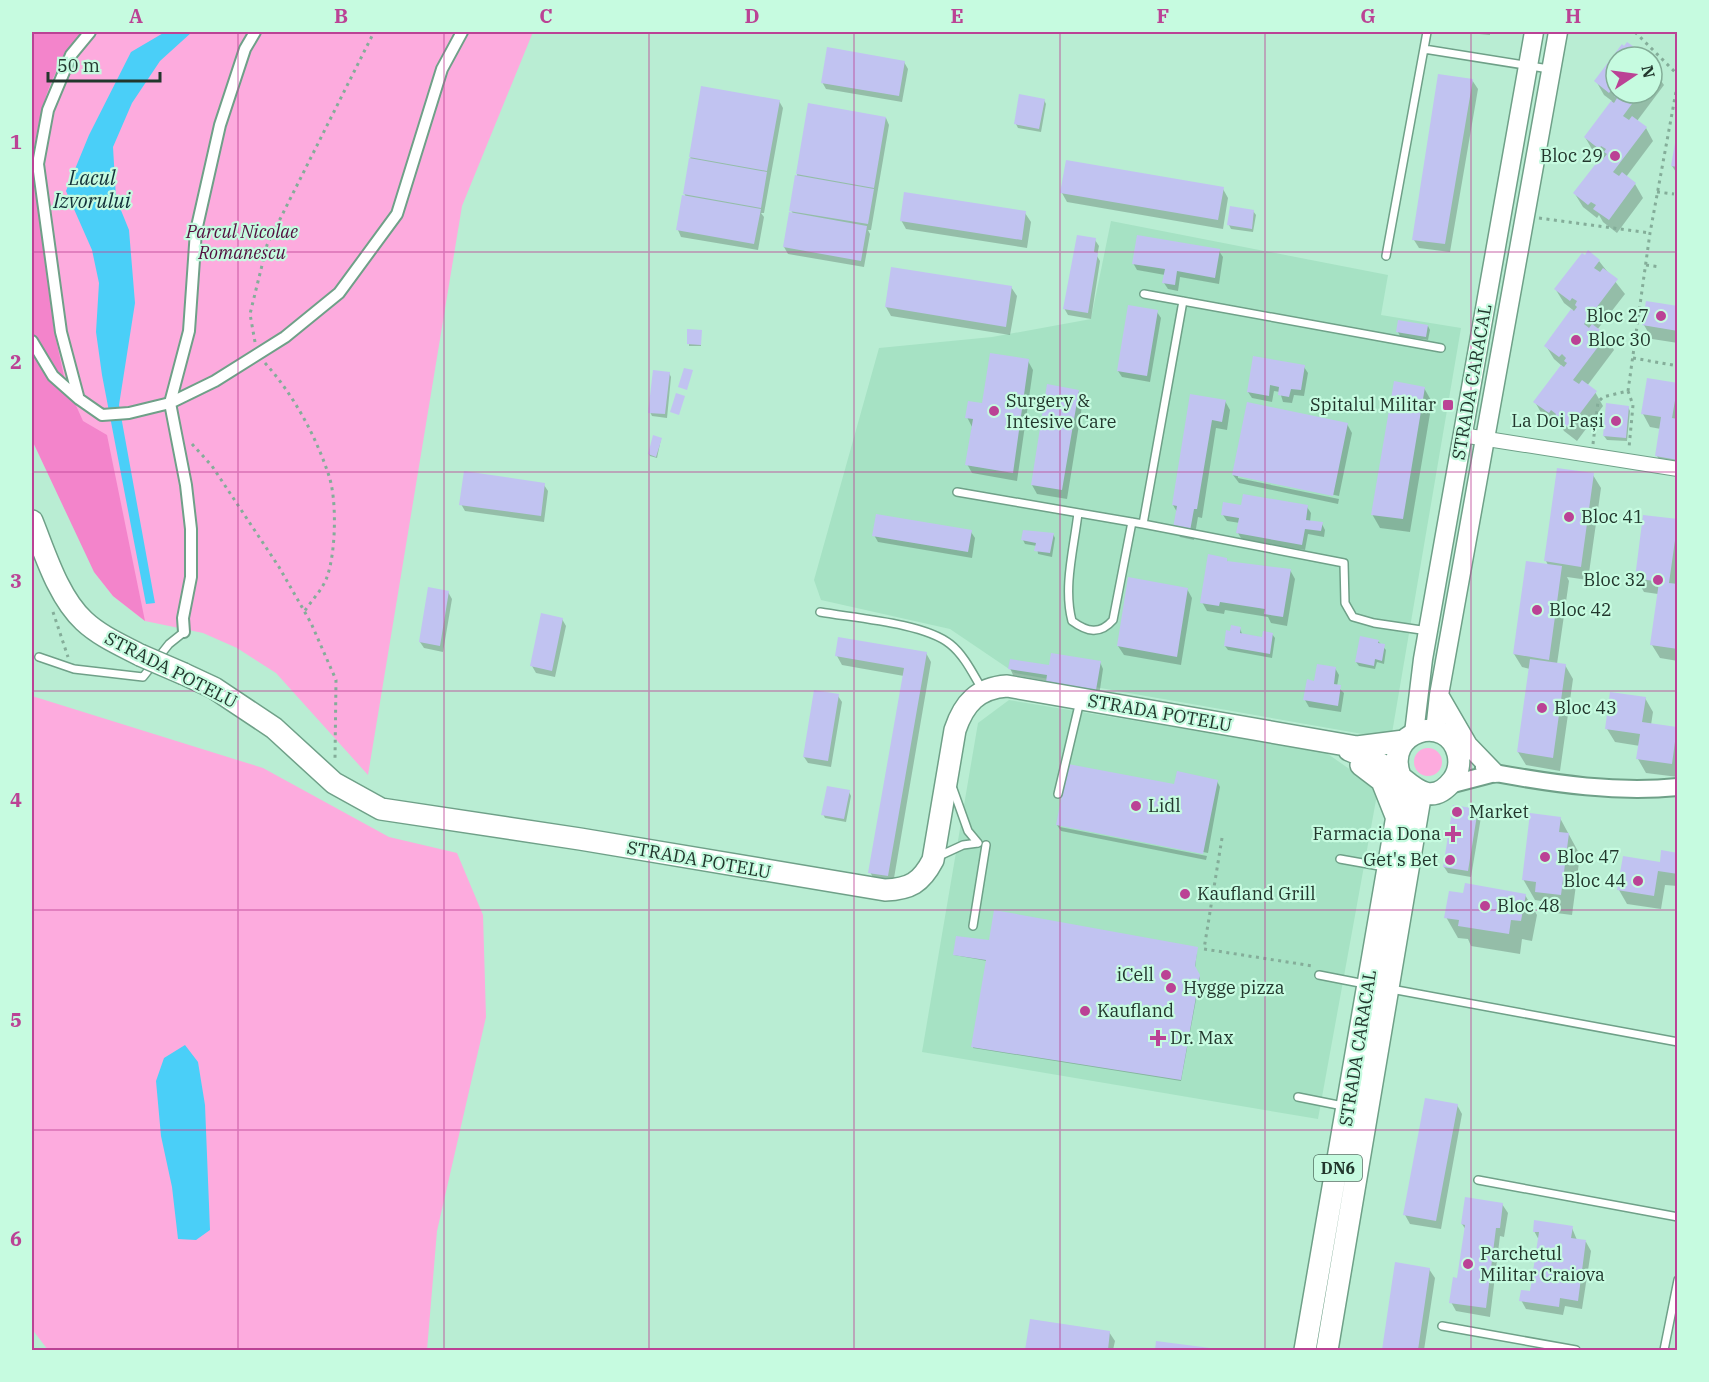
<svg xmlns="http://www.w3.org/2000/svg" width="1709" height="1382" font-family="'IBM Plex Serif',serif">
<rect width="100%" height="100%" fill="#b9edd3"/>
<!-- built -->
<path fill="#a6e2c4" d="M1111,221l277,54 -7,40 80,13 -70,411 -376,-66 -65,-44 -129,-29 -7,-20 65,-232 113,-11 99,-18z
M1009,700l316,52 53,37 -60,330 -396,-67 56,-329z"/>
<!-- green -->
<path fill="#fdabde" d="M32,32h501l-71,174 -94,569 -92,-102 -39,-25 -34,-15 -58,-12 -32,-25 -17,-22 -64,-134z
M32,696l231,72 126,69 68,16 26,62 3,102 -49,214 -10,119h-379l-16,-21z
M1414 762a14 14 0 1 1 28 0a14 14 0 1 1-28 0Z"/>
<!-- forest -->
<path fill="#f384cb" d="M32,32h50c-35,44 -42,77 -50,131z
M32,166l22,164 11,51 18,40 24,14 38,186 -32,-25 -19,-24 -62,-132z"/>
<!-- water -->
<path fill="#4acff8" d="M165,32h27l-32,29 -28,42 -19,44 3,51 13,32 6,73 -16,102 36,198 -9,1 -44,-229 -6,-43 3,-49 -7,-33 -26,-59 23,-56 42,-83z
M185,1045l13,17 7,43 5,125 -14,10 -18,-1 -6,-52 -11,-51 -5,-55 8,-23z"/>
<!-- shadow -->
<path fill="#0003" d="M1458,32h32v3z
M1622,46l17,6 3,5h-26v36h36v-25l12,17 -27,36 9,7 7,13 -27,36 9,7 8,14 -26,35 -14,-11 -4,-7 -2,3 -14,-11 -8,-13 27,-36 -9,-7 -8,-14 27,-36 -8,-6 -8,-14z
M904,62l4,7 -6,33 -76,-13 -4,-7z
M1472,80l6,9 -28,163 -31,-4 -5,-8z
M703,88l76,13 4,7 -19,105h-3l3,4 -6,33 -77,-13 -3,-7 8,-33 -2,-4z
M1044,100l2,4 -5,28 -23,-4 -2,-4z
M809,105l77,13 3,7 -18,105h-3l2,4 -6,33 -76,-13 -4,-7 9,-33 -2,-4z
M1678,145v30l-6,-9z
M1223,189l5,9 -5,31 -156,-27 -5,-9z
M1253,211l3,4 -3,17 -22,-3 -2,-4z
M1025,213l6,9 -4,26 -121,-19 -5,-9z
M1095,240l4,6 -2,10 3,5 -9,58 -23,-4 -4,-7z
M1219,251l4,6 -4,27 -39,-7 -2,14 -10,-2 -4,-6 1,-8 -28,-5 -4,-7z
M1599,261l26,33 -28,36 9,6 8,14 -27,36 8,6 8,14 -26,35 -13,-10 -5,-8 -2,3 -14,-10 -8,-14 27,-36 -8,-7 -8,-13 27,-36 -9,-7 -8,-13z
M1011,287l6,9 -7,39 -119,-19 -5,-9z
M1678,308v35l-26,-4 -8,-14z
M1157,312l4,6 -11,64 -28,-5 -4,-6z
M1428,326l2,4 -2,10 -28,-4 -2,-4z
M689,331h12v15h-12z
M1028,361l5,9 -16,111 -45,-8 -5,-9 5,-37 -5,-10z
M1304,367l4,6 -4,23 -10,-1 -2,8 -9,-1 -3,-10 -6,-1 -2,11 -20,-4 -4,-6z
M669,373l2,4 -4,41 -15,-2 -2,-4z
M1678,385v87l-13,-2 -8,-14 4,-27 -11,-2 -7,-13z
M1424,388l8,14 -22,130 -30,-4 -8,-14z
M1078,391l5,9 -16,99 -30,-5 -5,-9z
M1191,395l34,6 5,9 -3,20 -11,-2 -14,90 -4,-1 -4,23 -14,-3 -5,-9 2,-16 -4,-7z
M1628,407l2,4 -3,30 -20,-1 -3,-4z
M1347,424l5,9 -13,63 -101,-22v4l101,21 -1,5 -99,-21 -6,-8z
M661,439l-4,19 -7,-2 -1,-2z
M1593,475l8,13 -13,92 -21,-3 2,4 -12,83 8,1 8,14 -13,92 -34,-6 -8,-13 12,-83 -8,-2 -8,-13 34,-89 -2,-4z
M544,485l4,6 -4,31 -79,-11 -4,-7z
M1307,507l4,6 -1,9 12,2 3,6 -1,7 -16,-3 -3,16 -63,-10 -4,-7 2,-10 -13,-2 -4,-6z
M1678,522v139l-18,-3 -8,-13 6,-51 -14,-2 -8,-14z
M971,532l4,6 -3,20 -94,-16 -4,-7z
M1053,534l2,4 -3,19 -14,-3 -1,-8 -12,-2 -2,-4z
M1226,559l2,3 62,8 5,9 -8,47 -16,-3 -3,-6 -43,-7 -1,4 -17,-3 -5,-9z
M1187,589l5,9 -11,67 -57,-10 -6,-9z
M448,592l4,7 -9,53 -19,-4 -4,-6z
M562,619l4,7 -11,51 -19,-4 -4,-7z
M1240,628l2,6 22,4 8,-4 3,4 -3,20 -44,-8 -3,-4z
M1378,641l8,9 -2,14 -7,-2 -2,7 -16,-3 -3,-4z
M926,653l5,9 -38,222 -18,-3 -5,-9 34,-196 -62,-11 -5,-9z
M1100,662l3,7 -4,27 -48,-8 -4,-7 -34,-6 -3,-7z
M1335,668l4,7 -2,11 7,7 -3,19 -32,-5 -4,-7 10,-18z
M838,696l4,6 -11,65 -23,-4 -4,-6z
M1645,698l8,14 -2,13 25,4 2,2v46l-32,-4 -8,-14 2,-13 -25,-4 -8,-13z
M1217,781l3,6 -12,66 -148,-29v3l147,29 -1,4 -145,-29 -4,-6 118,-39z
M849,792l2,4 -5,26 -21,-4 -2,-4z
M1477,810l4,7 -10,60 -23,-4 -4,-6z
M1560,818l20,37 -8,60 -24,-3 -7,-11 -6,-1 -12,-21z
M1678,854v32l-13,-1 -4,24 -34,-5 -8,-14z
M1465,895h60l12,20 -5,26 -10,-2 -2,15 -49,-8 -3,-7 -10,-1 -12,-21z
M991,942l206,8 -2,19 5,9 -19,103 -208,-33 14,-87 -33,-6z
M1457,1105l5,9 -21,115 -31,-5 -5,-9z
M1502,1204l6,9 -4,24 -4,-1 -10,81 -34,-6 -5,-9 7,-23 8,-49 -4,-6z
M1572,1228l5,12 9,2 5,9 -9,58 -17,-3 -2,9 -37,-6 -5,-9 10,-7 8,-53 -5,-9z
M1397,1264l32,5 6,9 -11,72h-40z
M1031,1321l78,11 6,9 -2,9h-86z
M1158,1343l59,7h-60z"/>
<!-- building -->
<path fill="#c1c3f1" d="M1627,42l13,9 -4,6h-20v36l-4,-4 -3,4 -15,-12 28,-37 2,2z
M827,47l78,14 -6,35 -78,-13z
M1438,74l35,5 -28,165 -33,-4z
M701,86l79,14 -13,71 -78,-14z
M1616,93h24l-17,23 6,4 3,-4 15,11 -34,45 6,4 3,-4 14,11 -27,37 -16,-11 3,-4 -5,-3 -3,3 -15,-12 28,-36 2,2 4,-5 -3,-2 2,-3 -5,-3 -2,3 -15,-12 27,-36 3,2 3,-5 -3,-2z
M1019,94l26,5 -6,30 -25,-5z
M808,103l78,14 -12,71 -78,-14z
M1675,143h3v24l-7,-1z
M689,158l78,14 -6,36 -78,-14z
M1066,160l158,27 -6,33 -158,-27z
M795,175l79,14 -6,35 -79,-13z
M904,192l122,19 -4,29 -122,-19z
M682,195l79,14 -7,35 -78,-14z
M1230,206l24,4 -2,19 -25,-4z
M789,212l78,14 -6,35 -78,-14z
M1077,235l19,3 -2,14 4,1 -10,60 -25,-4z
M1137,235l83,14 -5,29 -38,-7 -2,14 -13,-2 3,-14 -33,-5z
M1588,250l12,10 -6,8 6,4 3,-4 15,11 -34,45 5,4 3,-4 15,11 -34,45 6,4 3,-4 15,11 -28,37 -15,-11 2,-3 -5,-4 -2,3 -16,-11 28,-37 3,2 3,-4 -3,-2 2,-3 -4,-4 -3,3 -15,-11 27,-37 3,2 3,-4 -2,-2 2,-4 -5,-3 -2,3 -16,-12 28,-36 3,2z
M891,267l121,19 -6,41 -121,-20z
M1646,301l32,5v25l-36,-6z
M1128,305l30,5 -11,66 -30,-5z
M1398,320l30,5 -2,12 -30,-5z
M687,329l15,1 -1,15 -14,-1z
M990,353l39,6 -16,114 -48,-8 8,-46 -8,-1 3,-17 14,2z
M1253,356l52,9 -4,25 -10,-1 -2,8 -11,-2 1,-8 -9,-2 -1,11 -22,-4z
M684,368l9,2 -6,20 -9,-3z
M653,370l17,2 -5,42 -17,-1z
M1647,378l31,5 -6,35 6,1v41l-23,-4 6,-39 -20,-3z
M1394,381l31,6 -22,132 -32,-4z
M1047,384l32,6 -17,100 -31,-5z
M676,393l9,3 -6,19 -9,-3z
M1190,394l36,6 -4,22 -10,-2 -15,89h-3l-4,22 -17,-3 4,-22 -5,-1z
M1247,402l101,21 -15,73 -101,-21z
M1606,403l23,3 -3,32 -23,-2z
M653,435l9,3 -6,19 -8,-3z
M1557,468l37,5 -13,94 -37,-6z
M464,471l81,12 -4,33 -82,-11z
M1243,494l65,11 -2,15 17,2 -2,9 -16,-2 -3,16 -66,-12 3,-15 -18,-3 2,-13 18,3z
M876,514l96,16 -4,22 -96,-16z
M1643,515l35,4 -9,64 9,1v65l-28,-4 9,-63 -24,-4z
M1023,530l31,3 -4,20 -16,-2 2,-8 -15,-3z
M1208,554l19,4v3l64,8 -8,48 -19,-3 1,-5 -45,-7 -1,4 -19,-3z
M1526,561l36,5 -13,94 -36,-6z
M1128,577l60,11 -11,69 -60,-11z
M428,587l21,4 -9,55 -21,-4z
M541,613l22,5 -11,53 -22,-5z
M1231,625l10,2 -1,6 22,4 1,-6 10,2 -3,21 -46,-8 2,-16 4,1z
M1360,636l19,4 -1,3 7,1 -3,17 -7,-2 -1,7 -19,-4z
M838,637l89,15 -39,224 -20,-3 36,-205 -69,-12z
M1051,653l50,8 -5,29 -50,-8 1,-7 -39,-6 2,-10 39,6z
M1530,659l36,5 -13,94 -36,-6z
M1317,664l19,3 -2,17 7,1 -3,21 -35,-6 4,-21 7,2z
M814,690l25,4 -11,67 -25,-4z
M1610,692l36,5 -4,25 35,5 -5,37 -36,-5 4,-25 -35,-5z
M1068,764l106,20 3,-13 41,9 -15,74 -147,-29z
M827,786l23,4 -6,29 -23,-4z
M1453,805l25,4 -10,62 -25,-4z
M1530,813l31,4 -2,15 10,1 -8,62 -26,-3 1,-10 -14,-2z
M1661,850l17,3v21l-20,-3 -4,25 -37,-6 6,-34 37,6z
M1465,883l61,11 -5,27 -10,-1 -2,14 -51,-8 1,-6 -15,-2 5,-27 14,2z
M994,910l204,37 -3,19 5,9 -19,105 -210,-33 15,-87 -33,-5 3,-19 33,4z
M1425,1098l33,6 -22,117 -33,-6z
M1465,1197l38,6 -3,25h-4l-10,80 -37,-5 4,-26 4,1 8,-53 -4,-1z
M1534,1220l39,6 -2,12 15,2 -8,61 -18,-3 -1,9 -40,-6 2,-11 9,1 9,-59h-6z
M1395,1262l35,6 -12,82h-36z
M1030,1319l80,12 -2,19h-83z
M1156,1341l62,8v1h-63z"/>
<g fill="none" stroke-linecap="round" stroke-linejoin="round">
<defs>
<path id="service" d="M1424,49l125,20
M1386,256l41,-224
M1144,294l297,54
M957,492l186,32 201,39 1,40 8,14 21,6 54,8
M1078,513c-4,35 -15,74 -6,108 15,11 28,14 41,-1l19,-98
M1143,524l40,-223
M820,612c34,6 104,11 130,32 14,11 23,30 32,45
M39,657l35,12 69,8 26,-33 15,-12
M953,789l15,42 10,12
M1058,794l22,-93
M937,857l26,-12 15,-2
M1340,859l45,8
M973,926l13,-81
M1319,975l46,9
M1391,989l287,53
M1298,1097l45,9
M1478,1180l200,37
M1442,1326l134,24
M1664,1350l14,-70"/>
<path id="pedestrian" d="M32,341l21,35 26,23 23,16 27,-2 41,-10 45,-22 70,-44 54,-44 58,-79 45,-145 20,-37
M78,396l-17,-64 -23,-168 10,-54 23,-55 19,-23
M184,632l-1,-14 8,-41v-48l-5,-44 -16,-82 19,-72 7,-100 24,-106 25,-76 10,-17"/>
<path id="minor" d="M1462,435l216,34"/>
<path id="tertiary" d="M1484,767l11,6c61,11 121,20 183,14
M1449,785l46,-12"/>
<path id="secondary" d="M1439,695l29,50 27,28
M1435,731l4,-36 119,-663
M1414,733l9,-74 111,-627"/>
<path id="primary" d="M32,521c13,32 26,76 52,100 16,15 37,24 56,34
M184,674l30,14 60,40 60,55 47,26 199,30 305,51c25,-1 36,-7 48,-30l22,-130c9,-27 23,-42 52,-44l350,61 47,-6
M1349,750c14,6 29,11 42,20 19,12 38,41 62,10 5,-7 7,-17 5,-26 -10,-42 -75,-24 -58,22
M1361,765l21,16 14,35
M1305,1350l98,-569
M1327,1350l94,-558"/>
</defs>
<!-- service casing -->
<use href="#service" stroke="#6fa088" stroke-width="10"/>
<!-- pedestrian casing -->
<use href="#pedestrian" stroke="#6fa088" stroke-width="14"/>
<!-- minor casing -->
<use href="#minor" stroke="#6fa088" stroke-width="16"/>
<!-- tertiary casing -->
<use href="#tertiary" stroke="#6fa088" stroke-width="20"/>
<!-- secondary casing -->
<use href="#secondary" stroke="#6fa088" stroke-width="21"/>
<!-- primary casing -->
<use href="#primary" stroke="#6fa088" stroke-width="24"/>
<!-- path -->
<path stroke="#84ad99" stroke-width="3" stroke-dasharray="3 4.5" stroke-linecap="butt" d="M1635,32l43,43
M1657,192l17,2
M1539,218l111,15
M1646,265l14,2
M255,342l-5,-28 17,-69 107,-213
M1633,358l45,8
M265,363c28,31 51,73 64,113 8,24 7,76 -2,101 -4,12 -16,24 -23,35
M1628,391l5,14 -4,43
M192,444l20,22 67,101 32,56 25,57 -1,79
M1593,444l5,-42 5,-5 25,-6 22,-158 28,-152
M53,612l15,45
M1222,838l-18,111 109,17"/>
<!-- service -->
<use href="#service" stroke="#fff" stroke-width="7"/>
<!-- pedestrian -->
<use href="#pedestrian" stroke="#fff" stroke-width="10"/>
<!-- minor -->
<use href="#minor" stroke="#fff" stroke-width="14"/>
<!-- tertiary -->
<use href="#tertiary" stroke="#fff" stroke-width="16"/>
<!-- secondary -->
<use href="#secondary" stroke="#fff" stroke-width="18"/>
<!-- primary -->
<use href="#primary" stroke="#fff" stroke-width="21"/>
<defs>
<path id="primary-bridge" d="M140,655l44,19"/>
</defs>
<!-- primary-bridge casing -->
<use href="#primary-bridge" stroke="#6fa088" stroke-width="24" stroke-linecap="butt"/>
<!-- primary-bridge -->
<use href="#primary-bridge" stroke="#fff" stroke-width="21"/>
</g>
<!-- grid -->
<path fill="none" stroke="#bb4295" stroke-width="1.5" stroke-opacity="0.55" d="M238,32v1318M444,32v1318M649,32v1318M854,32v1318M1060,32v1318M1265,32v1318M1471,32v1318M32,252h1646M32,472h1646M32,691h1646M32,910h1646M32,1130h1646"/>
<!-- markers -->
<g fill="#bb4295" stroke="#c6fbe0" stroke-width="2">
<circle cx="1615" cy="156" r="6"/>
<circle cx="1661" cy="316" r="6"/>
<circle cx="1576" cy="340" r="6"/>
<rect x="1442" y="399" width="12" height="12" rx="3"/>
<circle cx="994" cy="411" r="6"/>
<circle cx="1616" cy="421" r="6"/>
<circle cx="1569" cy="517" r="6"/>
<circle cx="1658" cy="580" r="6"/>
<circle cx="1537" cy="610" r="6"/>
<circle cx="1542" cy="708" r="6"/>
<circle cx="1136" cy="806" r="6"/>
<circle cx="1457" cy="812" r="6"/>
<path d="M1450 825h6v6h6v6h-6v6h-6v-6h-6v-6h6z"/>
<circle cx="1545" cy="857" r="6"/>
<circle cx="1450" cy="860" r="6"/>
<circle cx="1638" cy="881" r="6"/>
<circle cx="1185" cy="894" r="6"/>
<circle cx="1485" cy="906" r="6"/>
<circle cx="1166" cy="975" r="6"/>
<circle cx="1171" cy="988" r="6"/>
<circle cx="1085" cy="1011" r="6"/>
<path d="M1155 1029h6v6h6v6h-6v6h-6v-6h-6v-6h6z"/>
<circle cx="1468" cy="1264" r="6"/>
</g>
<g text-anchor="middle" stroke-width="4.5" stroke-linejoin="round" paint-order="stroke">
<!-- shield labels -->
<rect fill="#c6fbe0" stroke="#537263" stroke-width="1.5" x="1314" y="1155" width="48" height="26" rx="4.5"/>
<g font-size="16" font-weight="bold" fill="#22372d">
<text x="1338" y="1174">DN6</text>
</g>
<!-- poi labels -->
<g font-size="18" fill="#22372d" stroke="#c6fbe0" text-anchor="start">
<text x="1603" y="162" text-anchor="end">Bloc 29</text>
<text x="1649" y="322" text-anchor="end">Bloc 27</text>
<text x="1588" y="346">Bloc 30</text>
<text x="1006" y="407">Surgery &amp;<tspan x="1006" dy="21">Intesive Care</tspan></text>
<text x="1436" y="411" text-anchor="end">Spitalul Militar</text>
<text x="1604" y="427" text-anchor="end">La Doi Pași</text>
<text x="1581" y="523">Bloc 41</text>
<text x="1646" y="586" text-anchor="end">Bloc 32</text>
<text x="1549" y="616">Bloc 42</text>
<text x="1554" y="714">Bloc 43</text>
<text x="1148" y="812">Lidl</text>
<text x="1469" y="818">Market</text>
<text x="1441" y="840" text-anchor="end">Farmacia Dona</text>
<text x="1557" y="863">Bloc 47</text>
<text x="1438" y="866" text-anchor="end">Get's Bet</text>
<text x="1626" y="887" text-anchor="end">Bloc 44</text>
<text x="1197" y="900">Kaufland Grill</text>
<text x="1497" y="912">Bloc 48</text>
<text x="1154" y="981" text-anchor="end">iCell</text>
<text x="1183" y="994">Hygge pizza</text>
<text x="1097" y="1017">Kaufland</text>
<text x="1170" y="1044">Dr. Max</text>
<text x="1480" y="1260">Parchetul<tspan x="1480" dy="21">Militar Craiova</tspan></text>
</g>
<!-- park labels -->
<g font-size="18" font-style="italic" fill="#541040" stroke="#c6fbe0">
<text x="242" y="238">Parcul Nicolae<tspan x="242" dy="21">Romanescu</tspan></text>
</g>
<!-- street labels -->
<g font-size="18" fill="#22372d" stroke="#c6fbe0">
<text transform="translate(1472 382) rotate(-80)" y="6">STRADA CARACAL</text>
<text transform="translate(171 670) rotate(27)" y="6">STRADA POTELU</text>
<text transform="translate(1160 713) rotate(10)" y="6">STRADA POTELU</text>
<text transform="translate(699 860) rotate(10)" y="6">STRADA POTELU</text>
<text transform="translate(1358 1048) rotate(-81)" y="6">STRADA CARACAL</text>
</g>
<!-- water labels -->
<g font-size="20" font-style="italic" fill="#132f38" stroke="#c6fbe0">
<text x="92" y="185">Lacul<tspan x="92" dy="23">Izvorului</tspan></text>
</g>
</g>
<!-- border -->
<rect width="1709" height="1382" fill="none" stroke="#c6fbe0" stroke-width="66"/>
<!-- north arrow -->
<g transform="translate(1634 75) rotate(77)"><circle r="28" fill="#c6fbe0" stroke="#84ad98" stroke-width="1.5"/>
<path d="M0-4.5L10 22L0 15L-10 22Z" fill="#bb4295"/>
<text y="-9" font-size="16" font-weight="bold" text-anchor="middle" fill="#22372d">N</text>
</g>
<!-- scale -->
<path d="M48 72v9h112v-9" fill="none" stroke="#22372d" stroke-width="3"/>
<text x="57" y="72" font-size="18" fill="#22372d" stroke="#c6fbe0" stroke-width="4.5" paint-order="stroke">50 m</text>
<rect x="33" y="33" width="1643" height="1316" fill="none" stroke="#bb4295" stroke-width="2"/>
<g font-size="20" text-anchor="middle" font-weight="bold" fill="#bb4295">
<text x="136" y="23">A</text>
<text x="341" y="23">B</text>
<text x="546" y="23">C</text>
<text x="752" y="23">D</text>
<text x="957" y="23">E</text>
<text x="1163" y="23">F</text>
<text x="1368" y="23">G</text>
<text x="1573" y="23">H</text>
<text x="16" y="149">1</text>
<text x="16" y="369">2</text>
<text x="16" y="588">3</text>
<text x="16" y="807">4</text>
<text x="16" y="1027">5</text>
<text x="16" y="1246">6</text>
</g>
</svg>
